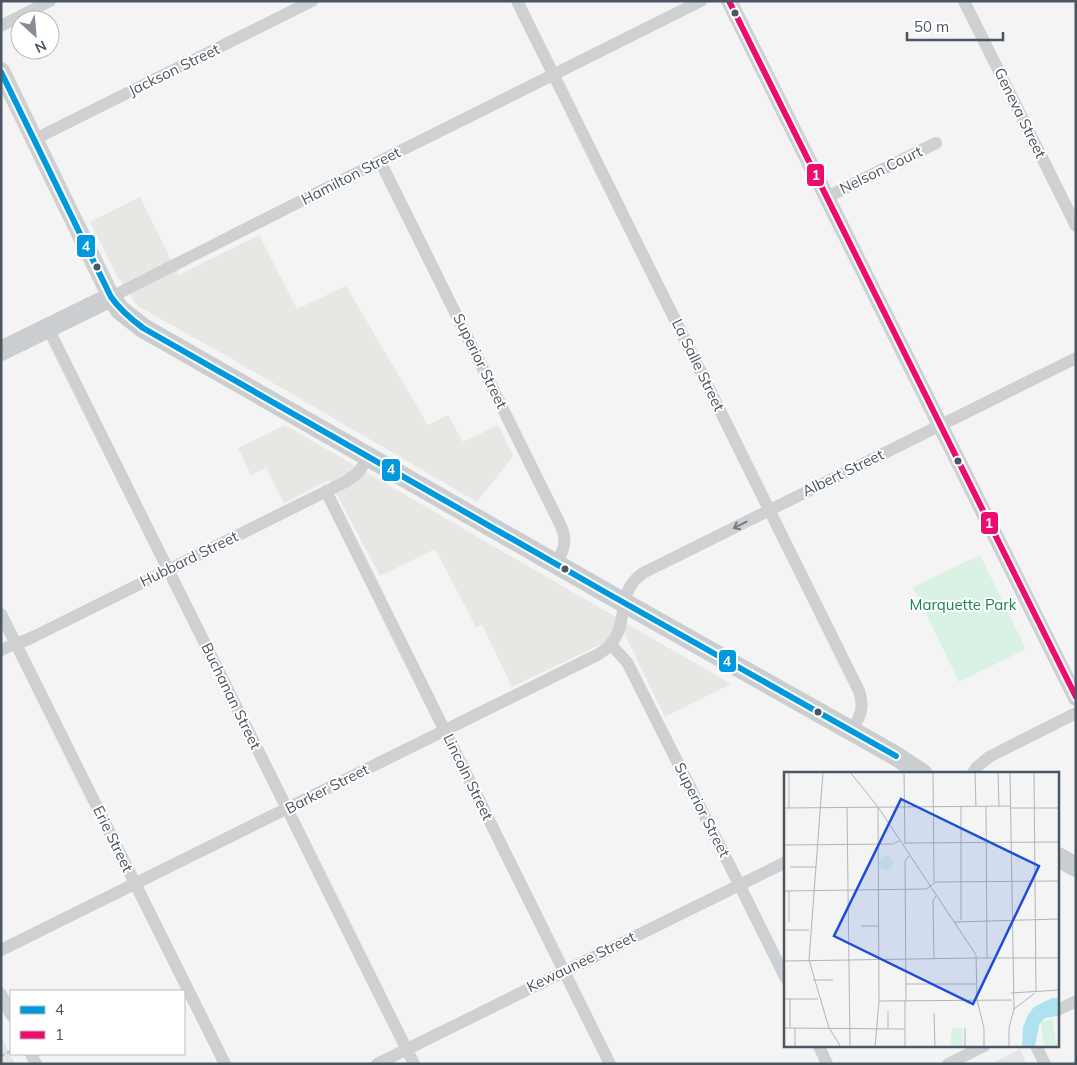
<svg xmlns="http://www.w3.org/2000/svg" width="1077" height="1065" font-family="Mulish,sans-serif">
<rect width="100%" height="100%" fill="#f4f4f4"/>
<!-- commercial -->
<path fill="#e8e7e3" d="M140,197l39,78 80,-40 38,74 49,-23 82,139 20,-10 15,27 35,-17 15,31 -36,46 -250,-146 -86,-48 -5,-4 -20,-30 -26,-52z
M285,425l446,259 -66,33 -41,-84 -112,54 -30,-62 -6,2 -41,-78 -55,27 -51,-96 -45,23 -18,-35 -15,7 -13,-27z"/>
<!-- education -->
<path fill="#e6e5e6" d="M1,1036l14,28h-14z
M1020,1049l6,15h-35z"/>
<!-- green -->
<path fill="#d9f2e3" d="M980,555l46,94 -67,33 -46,-95z"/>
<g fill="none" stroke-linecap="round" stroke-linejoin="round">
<!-- path -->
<path stroke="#bcc7c4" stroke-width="2.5" stroke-dasharray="4 2.5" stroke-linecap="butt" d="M1,1056l10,-5"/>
<!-- minor -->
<path stroke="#ced0d2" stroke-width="12" d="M517,1l342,690c6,17 1,25 -7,40
M964,1l112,225
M1,26l49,-25
M35,139l277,-138
M380,161l180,363c8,17 4,24 -3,40
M827,197l109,-54
M111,297l269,-136 321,-160
M48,328l366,736
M326,491l284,573
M1,614l224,450
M611,645l16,17 112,222 47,95
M1,650c11,-5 21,-8 32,-13l312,-155 13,-9 11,-17
M972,774l5,-7 12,-10 87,-44
M1,950l598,-296c37,-23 11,-58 44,-81l433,-215
M1,994l10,21
M1058,1010l18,-9
M819,1046l8,18
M1036,1046l9,18
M31,1054l5,10
M377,1064l409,-202
M948,1064l36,-18"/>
<!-- tertiary -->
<path stroke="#ced0d2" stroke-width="16" d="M729,1l347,697"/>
<!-- secondary -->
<path stroke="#ced0d4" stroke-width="18" d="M1,71l110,226"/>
<!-- primary -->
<path stroke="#caced1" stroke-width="20" d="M1,351l110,-54 9,13 23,18 462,264 291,164 27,18
M1058,857l18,10"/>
<defs>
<path id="bus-1" d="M1,72l110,225c9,13 20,22 32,31l462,264 291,164"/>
<path id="bus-2" d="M729,1l347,696"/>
</defs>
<!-- bus-1 casing -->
<use href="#bus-1" stroke="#fff" stroke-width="10"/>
<!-- bus-2 casing -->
<use href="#bus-2" stroke="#fff" stroke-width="10"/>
<!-- bus-1 -->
<use href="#bus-1" stroke="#09d" stroke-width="6"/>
<!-- bus-2 -->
<use href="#bus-2" stroke="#ed0b6d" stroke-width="6"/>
</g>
<!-- one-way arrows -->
<defs><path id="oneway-shaft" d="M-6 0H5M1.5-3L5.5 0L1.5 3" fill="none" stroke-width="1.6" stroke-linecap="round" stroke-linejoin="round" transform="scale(1.25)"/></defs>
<use stroke="#727b83" href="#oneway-shaft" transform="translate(740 525) rotate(153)"/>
<!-- markers -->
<g fill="#4a5661" stroke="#fff" stroke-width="2">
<circle cx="735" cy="13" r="4.5"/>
<circle cx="97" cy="267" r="4.5"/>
<circle cx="958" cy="461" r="4.5"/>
<circle cx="565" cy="569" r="4.5"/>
<circle cx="818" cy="712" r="4.5"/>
</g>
<g text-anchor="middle" stroke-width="4" stroke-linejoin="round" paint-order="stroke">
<!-- street labels -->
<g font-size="15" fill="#4a5661" stroke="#fff">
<text transform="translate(174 70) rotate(-26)" y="5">Jackson Street</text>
<text transform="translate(1020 113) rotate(64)" y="5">Geneva Street</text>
<text transform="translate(881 170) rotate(-26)" y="5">Nelson Court</text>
<text transform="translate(351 176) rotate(-27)" y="5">Hamilton Street</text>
<text transform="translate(480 361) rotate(64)" y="5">Superior Street</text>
<text transform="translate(698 365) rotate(64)" y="5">La Salle Street</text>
<text transform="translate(843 473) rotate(-26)" y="5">Albert Street</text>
<text transform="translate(189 559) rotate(-26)" y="5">Hubbard Street</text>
<text transform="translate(231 696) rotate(64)" y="5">Buchanan Street</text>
<text transform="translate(468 777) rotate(64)" y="5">Lincoln Street</text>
<text transform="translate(327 789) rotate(-27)" y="5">Barker Street</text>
<text transform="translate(702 810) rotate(63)" y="5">Superior Street</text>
<text transform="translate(113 839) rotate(64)" y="5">Erie Street</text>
<text transform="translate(581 962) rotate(-26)" y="5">Kewaunee Street</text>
</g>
<!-- park labels -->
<g font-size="15" fill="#17864f" stroke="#fff">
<text x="963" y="610">Marquette Park</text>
</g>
</g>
<!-- overview -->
<g transform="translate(784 772)">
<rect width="275" height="275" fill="#f4f4f4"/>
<path d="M95 91a7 7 0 1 1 14 0a7 7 0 1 1-14 0ZM268,246l5,29h-13l-3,-24zM168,255l11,2v18h-13z" fill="#d9f2e3"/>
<path d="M268,226h7v23l-2,-5 -12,2 -6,7 -4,22h-13l1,-20 5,-12 6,-8z" fill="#aee2f0"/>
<path fill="none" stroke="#b0b5b9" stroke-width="1" d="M5,0v36M39,0l-14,188 20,68 12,19M66,0l28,35 98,148 1,45 7,28v19M120,0l1,72M149,0l1,110M191,0l1,35M214,0l1,34M250,0l2,220M202,34l1,152M177,35v113M0,36l226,-2M63,36l3,239M226,36h49M121,71l154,-1M0,73l109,-1 6,-3M6,95h26M0,119l142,-2 10,-7 123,-1M5,119v31M170,150l105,-3M77,154h17M0,158h25M193,186h82M150,187l-1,-58 3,-5M0,189l192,-3M29,208h20M122,212h71M227,221l48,-3M0,227h34M6,227v29M95,229l133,-1M121,229v46M122,229l-1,-140 4,-5M230,237l21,-16M104,239v17M150,241l1,34M0,256l121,1M11,256v19M181,256v19M91,275l4,-46 -1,-193M225,275v-19l5,-19 -4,-237"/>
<path fill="#1d4ed8" fill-opacity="0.15" stroke="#1d4ed8" stroke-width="2.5" d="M117,27l138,67 -66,138 -139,-68z"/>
<rect width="275" height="275" fill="none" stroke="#4a5661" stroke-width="2.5"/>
</g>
<g stroke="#fff" stroke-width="2">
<rect x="806" y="163" width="19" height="24" rx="5" fill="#ed0b6d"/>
<rect x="76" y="234" width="20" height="24" rx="5" fill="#09d"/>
<rect x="381" y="458" width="20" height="24" rx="5" fill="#09d"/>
<rect x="980" y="511" width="19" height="24" rx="5" fill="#ed0b6d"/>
<rect x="718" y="649" width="19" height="24" rx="5" fill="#09d"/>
</g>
<g font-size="14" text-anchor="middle" font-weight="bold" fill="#fff">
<text x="816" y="180">1</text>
<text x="86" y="251">4</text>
<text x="391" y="474">4</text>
<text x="989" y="528">1</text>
<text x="727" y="666">4</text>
</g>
<!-- border -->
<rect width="1077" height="1065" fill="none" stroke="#4a5661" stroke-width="5"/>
<!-- legend -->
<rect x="10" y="990" width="175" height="65" fill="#ffffff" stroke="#b7bbc0"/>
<rect x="20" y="1006" width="25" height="8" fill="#0099dd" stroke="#b7bbc0"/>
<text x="55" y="1015" font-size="15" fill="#4a5661">4</text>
<rect x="20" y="1031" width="25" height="8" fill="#ed0b6d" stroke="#b7bbc0"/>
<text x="55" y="1040" font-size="15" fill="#4a5661">1</text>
<!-- north arrow -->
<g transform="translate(35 35) rotate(154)"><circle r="24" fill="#ffffff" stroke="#b7bbc0"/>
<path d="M0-4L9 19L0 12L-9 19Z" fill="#868d94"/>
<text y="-8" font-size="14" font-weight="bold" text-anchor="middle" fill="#4a5661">N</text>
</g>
<!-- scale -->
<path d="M907 32v8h96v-8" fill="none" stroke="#4a5661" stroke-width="2.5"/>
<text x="914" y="32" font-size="15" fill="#4a5661" stroke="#ffffff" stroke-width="4" paint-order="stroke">50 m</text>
</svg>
